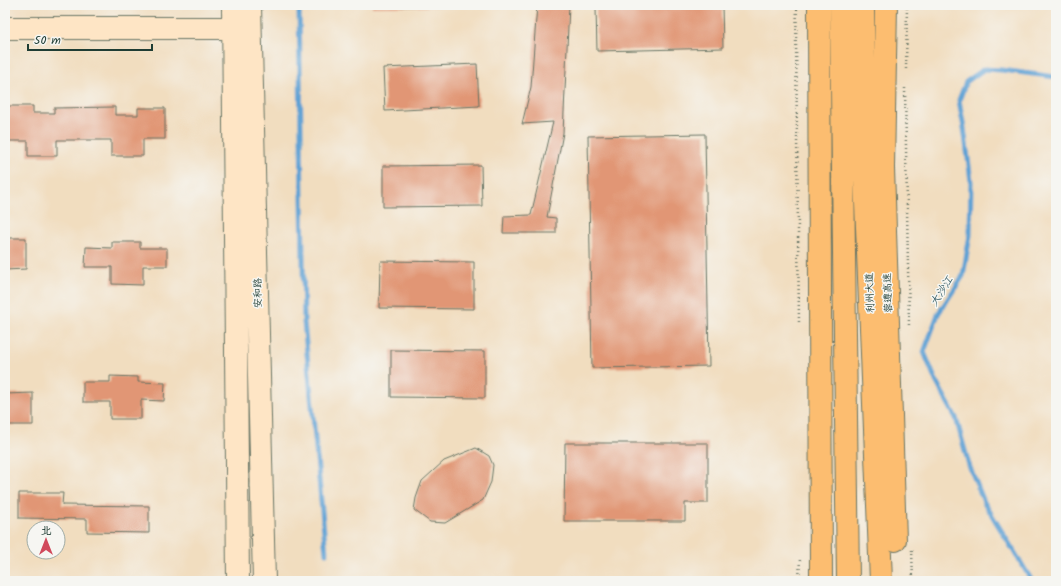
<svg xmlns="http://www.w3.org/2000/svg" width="1061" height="586" font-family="Kalam,'LXGW WenKai TC',sans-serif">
<rect width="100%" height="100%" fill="#f6f6f2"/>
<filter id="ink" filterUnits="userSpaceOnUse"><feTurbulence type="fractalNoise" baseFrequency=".025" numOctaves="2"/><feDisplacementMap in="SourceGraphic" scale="8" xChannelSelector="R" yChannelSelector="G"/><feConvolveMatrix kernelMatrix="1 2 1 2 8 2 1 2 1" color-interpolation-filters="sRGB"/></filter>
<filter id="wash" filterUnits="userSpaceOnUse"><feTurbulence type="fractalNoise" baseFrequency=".012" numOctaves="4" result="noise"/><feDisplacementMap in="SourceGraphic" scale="16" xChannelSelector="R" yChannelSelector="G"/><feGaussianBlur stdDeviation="0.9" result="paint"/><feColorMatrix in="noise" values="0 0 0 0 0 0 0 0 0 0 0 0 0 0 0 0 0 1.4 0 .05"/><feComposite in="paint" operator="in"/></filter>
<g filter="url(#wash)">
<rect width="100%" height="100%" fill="#f1ddbf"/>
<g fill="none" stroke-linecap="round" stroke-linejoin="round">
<!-- stream -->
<path stroke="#60a2d4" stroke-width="5" d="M299,5l5,317 22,231
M1032,581l-48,-79 -15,-37 -13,-47 -20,-37 -12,-29 14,-38 25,-38 7,-41 1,-54 -7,-53 -5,-28 7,-18 18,-13 17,1 55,7"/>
</g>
<g id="blocks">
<!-- building -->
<path fill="#e19675" d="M372,5h113v1l-113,1z
M537,5h32l-6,128 -16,84 9,1v15h-53l1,-17 27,-1 22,-93 -31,2 9,-37z
M704,5h18l1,43 -126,3 -1,-43z
M477,64l2,42 -94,5 -2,-43z
M5,106h28v7h21v-5l61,-1v8h23v-7h27v31h-22v17h-32v-16h-54v16h-29v-15h-23z
M705,134l4,232 -117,2 -4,-232z
M481,165l1,41 -99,1v-41z
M5,238h21v31l-21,1z
M112,242h28v6h27v18h-24v19l-31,-1v-17h-27l1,-20 26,1z
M380,261l94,1v47l-95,-1z
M391,350l94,1v47l-94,-1z
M110,376l28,1v5l27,1 -1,18 -23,-1v19h-31v-17h-27v-20h27z
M33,393v32h-28v-31z
M565,443h143v60h-23v18h-121z
M476,448l13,8 4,9 -2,17 -8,18 -38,23 -15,-1 -16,-12 2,-12 6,-17 22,-20z
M19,493h44l-1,12 87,1v27l-62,-1v-13l-68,-1z"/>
</g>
</g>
<g filter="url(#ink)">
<use href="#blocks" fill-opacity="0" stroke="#687565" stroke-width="1"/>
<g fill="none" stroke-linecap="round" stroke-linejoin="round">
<defs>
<path id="secondary" d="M233,5l5,576
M250,5l14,576
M5,28h243"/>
<path id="highway" d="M819,5l2,576
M841,5l7,576
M863,5v121l18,455
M886,5l-3,163 12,372"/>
</defs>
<!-- secondary casing -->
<use href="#secondary" stroke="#687565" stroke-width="24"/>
<!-- highway casing -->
<use href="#highway" stroke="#687565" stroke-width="24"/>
<!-- path -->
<path stroke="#687565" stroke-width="2.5" stroke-dasharray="1 3" stroke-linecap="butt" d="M797,5l-1,35 3,284
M906,69l1,-64
M905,88l4,239
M912,550l1,31
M799,581l1,-24"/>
<!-- secondary -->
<use href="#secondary" stroke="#fee5c5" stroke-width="22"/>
<!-- highway -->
<use href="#highway" stroke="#fcbd6f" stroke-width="22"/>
</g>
</g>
<g text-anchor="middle" stroke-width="3" stroke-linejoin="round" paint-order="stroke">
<!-- street labels -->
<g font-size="10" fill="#1f3d34" stroke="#f6f6f2">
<text transform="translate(257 293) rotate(-91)" y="4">安和路</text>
<text transform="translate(869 293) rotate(-92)" y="4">利州大道</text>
<text transform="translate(887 293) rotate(-92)" y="4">蓉遵高速</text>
</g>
<!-- water labels -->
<g font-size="11" font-style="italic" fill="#325b64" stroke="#f6f6f2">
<text transform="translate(941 291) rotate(-58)" y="4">大沙江</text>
</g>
</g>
<!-- margin -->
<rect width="1061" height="586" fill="none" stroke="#f6f6f2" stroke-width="20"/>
<!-- north arrow -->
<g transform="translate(46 540)"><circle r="19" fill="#f6f6f2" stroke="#a0aca6"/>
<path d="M0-3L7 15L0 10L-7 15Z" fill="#d1495b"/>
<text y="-6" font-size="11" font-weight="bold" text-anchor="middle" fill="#1f3d34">北</text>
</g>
<!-- scale -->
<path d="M28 44v6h124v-6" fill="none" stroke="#1f3d34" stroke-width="2"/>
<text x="34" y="44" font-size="12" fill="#1f3d34" stroke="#f6f6f2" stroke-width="3" paint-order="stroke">50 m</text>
</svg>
